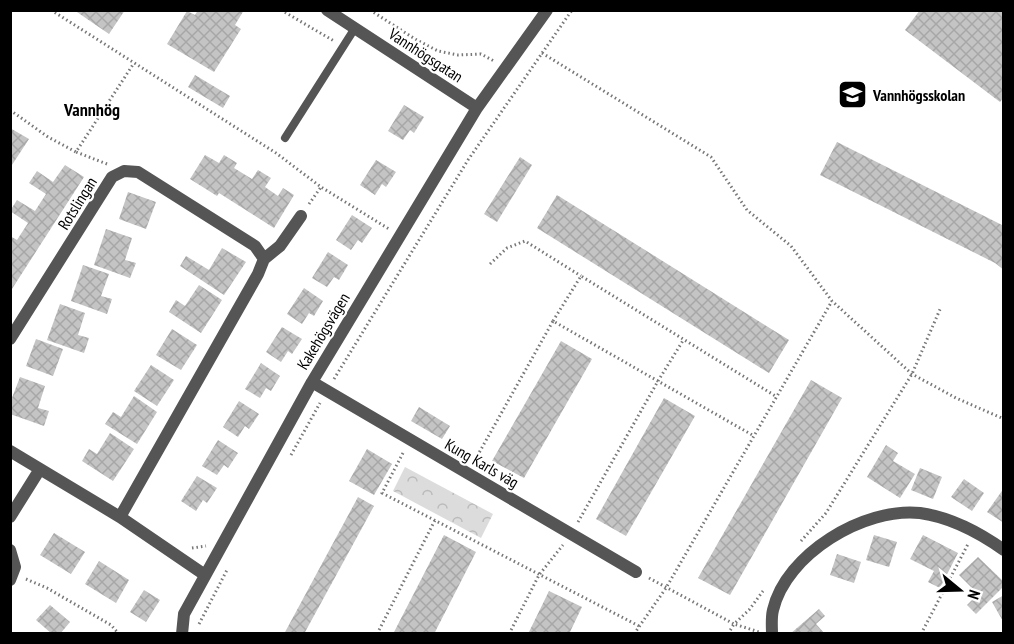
<svg xmlns="http://www.w3.org/2000/svg" width="1014" height="644" font-family="'PT Sans Narrow',sans-serif">
<defs>
<pattern id="park-crowns" width="20" height="18" patternUnits="userSpaceOnUse" patternTransform="scale(1.5)"><rect width="20" height="18" fill="#dcdcdc"/><path d="M2 6a3 3 0 1 1 6 0M12 15a3 3 0 1 1 6 0" fill="none" stroke="#bbb"/></pattern>
<pattern id="building-cross-hatch" width="8" height="8" patternUnits="userSpaceOnUse" patternTransform="scale(1.5)"><rect width="8" height="8" fill="#c4c4c4"/><path d="M0 0l8 8M0 8l8-8" fill="none" stroke="#a7a7a7"/></pattern>
</defs>
<rect width="100%" height="100%" fill="#fff"/>
<!-- park -->
<path fill="url(#park-crowns)" d="M405,467l88,47 -12,24 -88,-47z"/>
<!-- building -->
<path fill="url(#building-cross-hatch)" d="M74,10h51l-16,24z
M198,10h46l-9,15 6,4 -27,43 -47,-28 20,-33 8,4z
M920,10h84v87l-4,5 -95,-72z
M195,75l35,21 -7,12 -35,-21z
M404,105l20,12 -10,16 -4,-3 -7,10 -15,-9z
M10,128l19,11 -19,29z
M837,142l167,84v44l-9,-7 -175,-88z
M205,155l14,8 5,-8 13,8 -3,5 18,11 6,-9 13,8 -6,9 13,9 5,-8 11,7 -20,33 -55,-35 -2,3 -27,-17z
M520,157l12,8 -35,57 -13,-8z
M376,160l20,12 -10,15 -4,-3 -7,11 -15,-10z
M65,165l19,12 -74,115v-56l7,4 11,-17 -18,-12 7,-11 18,11 11,-17 -17,-11 8,-12 16,11z
M128,192l28,10 -10,27 -27,-10z
M557,195l232,145 -20,33 -232,-145z
M352,215l20,13 -10,15 -4,-3 -7,10 -15,-10z
M106,229l26,9 -7,22 11,3 -6,15 -36,-13z
M222,248l24,14 -22,33 -44,-29 6,-10 23,14z
M328,252l20,13 -9,15 -5,-3 -7,10 -15,-9z
M83,265l26,9 -8,22 11,3 -5,15 -36,-13z
M199,285l23,15 -21,33 -32,-21 7,-12 9,6z
M304,288l19,13 -9,15 -5,-3 -7,11 -15,-10z
M60,304l25,9 -7,22 11,3 -5,15 -37,-13z
M282,327l20,12 -10,15 -4,-3 -7,11 -15,-10z
M172,329l25,16 -16,25 -25,-15z
M36,339l27,10 -10,27 -27,-10z
M561,341l31,18 -68,119 -32,-17z
M261,363l19,13 -9,15 -5,-3 -6,10 -15,-9z
M151,365l23,15 -17,26 -23,-15z
M20,377l25,9 -7,22 11,3 -5,15 -34,-12v-11z
M811,380l31,18 -112,197 -32,-17z
M134,396l23,16 -20,32 -32,-20 8,-12 8,5z
M664,398l31,18 -69,120 -30,-17z
M239,401l20,13 -10,15 -4,-3 -7,11 -15,-10z
M419,407l31,19 -8,13 -31,-18z
M110,433l24,16 -21,32 -31,-20 7,-12 8,5z
M218,440l20,13 -10,15 -4,-3 -7,10 -15,-9z
M886,445l12,8 -5,8 22,13 -15,24 -33,-21z
M367,449l25,15 -18,31 -25,-14z
M920,468l22,9 -9,22 -22,-9z
M197,476l20,12 -10,15 -4,-3 -7,11 -15,-10z
M964,479l20,14 -12,18 -21,-14z
M1004,488v35l-17,-11z
M358,497l16,9 -70,128h-20z
M54,533l31,19 -14,22 -31,-19z
M444,535l32,17 -42,82h-41z
M874,535l23,7 -8,25 -23,-7z
M923,535l35,18 -18,35 -12,-6 6,-11 -24,-12z
M837,554l24,8 -7,21 -24,-8z
M978,557l26,25v4l-28,28 -9,-9 11,-11 -19,-19z
M99,561l30,19 -13,23 -31,-19z
M144,590l16,10 -14,22 -16,-10z
M549,591l33,16 -13,27h-41z
M1004,595v28l-12,-21z
M50,605l20,17 -10,12h-8l-16,-14z
M819,609l6,7 -9,8 9,10h-35z"/>
<g fill="none" stroke-linecap="round" stroke-linejoin="round">
<!-- path -->
<path stroke="#777" stroke-width="3" stroke-dasharray="1.5 3" stroke-linecap="butt" d="M51,10l225,143 45,34 68,42
M281,10l53,31
M370,10l45,29 23,12 20,4 23,-1 13,7
M542,53l169,104 36,53 44,36 41,55 80,73 44,24 48,21
M10,110l38,27 28,15
M107,164l-31,-12 58,-89
M309,204l12,-17
M490,264l17,-16 18,-7 56,35
M553,321l28,-45 196,121
M334,379l134,-219 104,-150
M403,453l-21,40 257,133
M291,455l29,-52
M475,460l78,-139 201,115
M578,522l80,-141 26,-42
M801,541l25,-28 86,-139 29,-67
M192,548l14,-2
M649,578l85,46 15,-14 14,-19
M26,579l21,9 64,37 8,9
M199,624l29,-56
M377,634l58,-114
M509,634l30,-59 24,-30
M634,634l32,-46 166,-287
M728,634l6,-10 25,8
M921,634l47,-90"/>
<!-- lane -->
<path stroke="#555" stroke-width="8" d="M285,138l70,-110"/>
<!-- street -->
<path stroke="#555" stroke-width="12" d="M327,10l150,98
M10,339l102,-162 12,-6 14,1 117,74 9,13
M312,382l324,190
M10,451l110,66 85,58
M10,517l30,-48
M120,517l138,-243 6,-15 16,-13 21,-30
M10,550l5,17 -5,13
M182,634l2,-20 128,-232 165,-274 70,-98
M772,634c0,-8 -1,-16 1,-24 13,-56 91,-103 147,-97 30,4 60,20 84,37"/>
</g>
<!-- icons -->
<defs>
<symbol id="school-square" viewBox="-11 -11 22 22"><rect x="-9" y="-9" width="18" height="18" rx="4" fill="#000" stroke="#fff"/><path d="M0-5L7-2L0 1L-7-2ZM-4 1L0 2.5L4 1V4Q0 6-4 4Z" fill="#fff"/></symbol>
</defs>
<g fill-rule="evenodd">
<use href="#school-square" x="836" y="78" width="33" height="33"/>
</g>
<g text-anchor="middle" stroke-width="4.5" stroke-linejoin="round" paint-order="stroke">
<!-- street labels -->
<g font-size="16" fill="#000" stroke="#fff">
<text transform="translate(426 55) rotate(33)" y="6">Vannhögsgatan</text>
<text transform="translate(77 203) rotate(-58)" y="6">Rotslingan</text>
<text transform="translate(323 331) rotate(-59)" y="6">Kakehögsvägen</text>
<text transform="translate(482 463) rotate(30)" y="6">Kung Karls väg</text>
</g>
<!-- poi labels -->
<g font-size="16" font-weight="bold" fill="#000" stroke="#fff" text-anchor="start">
<text x="873" y="101">Vannhögsskolan</text>
</g>
<!-- neighbourhood labels -->
<g font-size="18" font-weight="bold" fill="#000" stroke="#fff">
<text x="92" y="116">Vannhög</text>
</g>
</g>
<!-- border -->
<rect width="1014" height="644" fill="none" stroke="#000000" stroke-width="24"/>
<!-- north arrow -->
<g transform="translate(960 590) rotate(109)" stroke="#ffffff" stroke-width="4.5" paint-order="stroke">
<path d="M0-4.5L10 22L0 15L-10 22Z" fill="#000000"/>
<text y="-9" font-size="16" font-weight="bold" text-anchor="middle" fill="#000000">N</text>
</g>
</svg>
